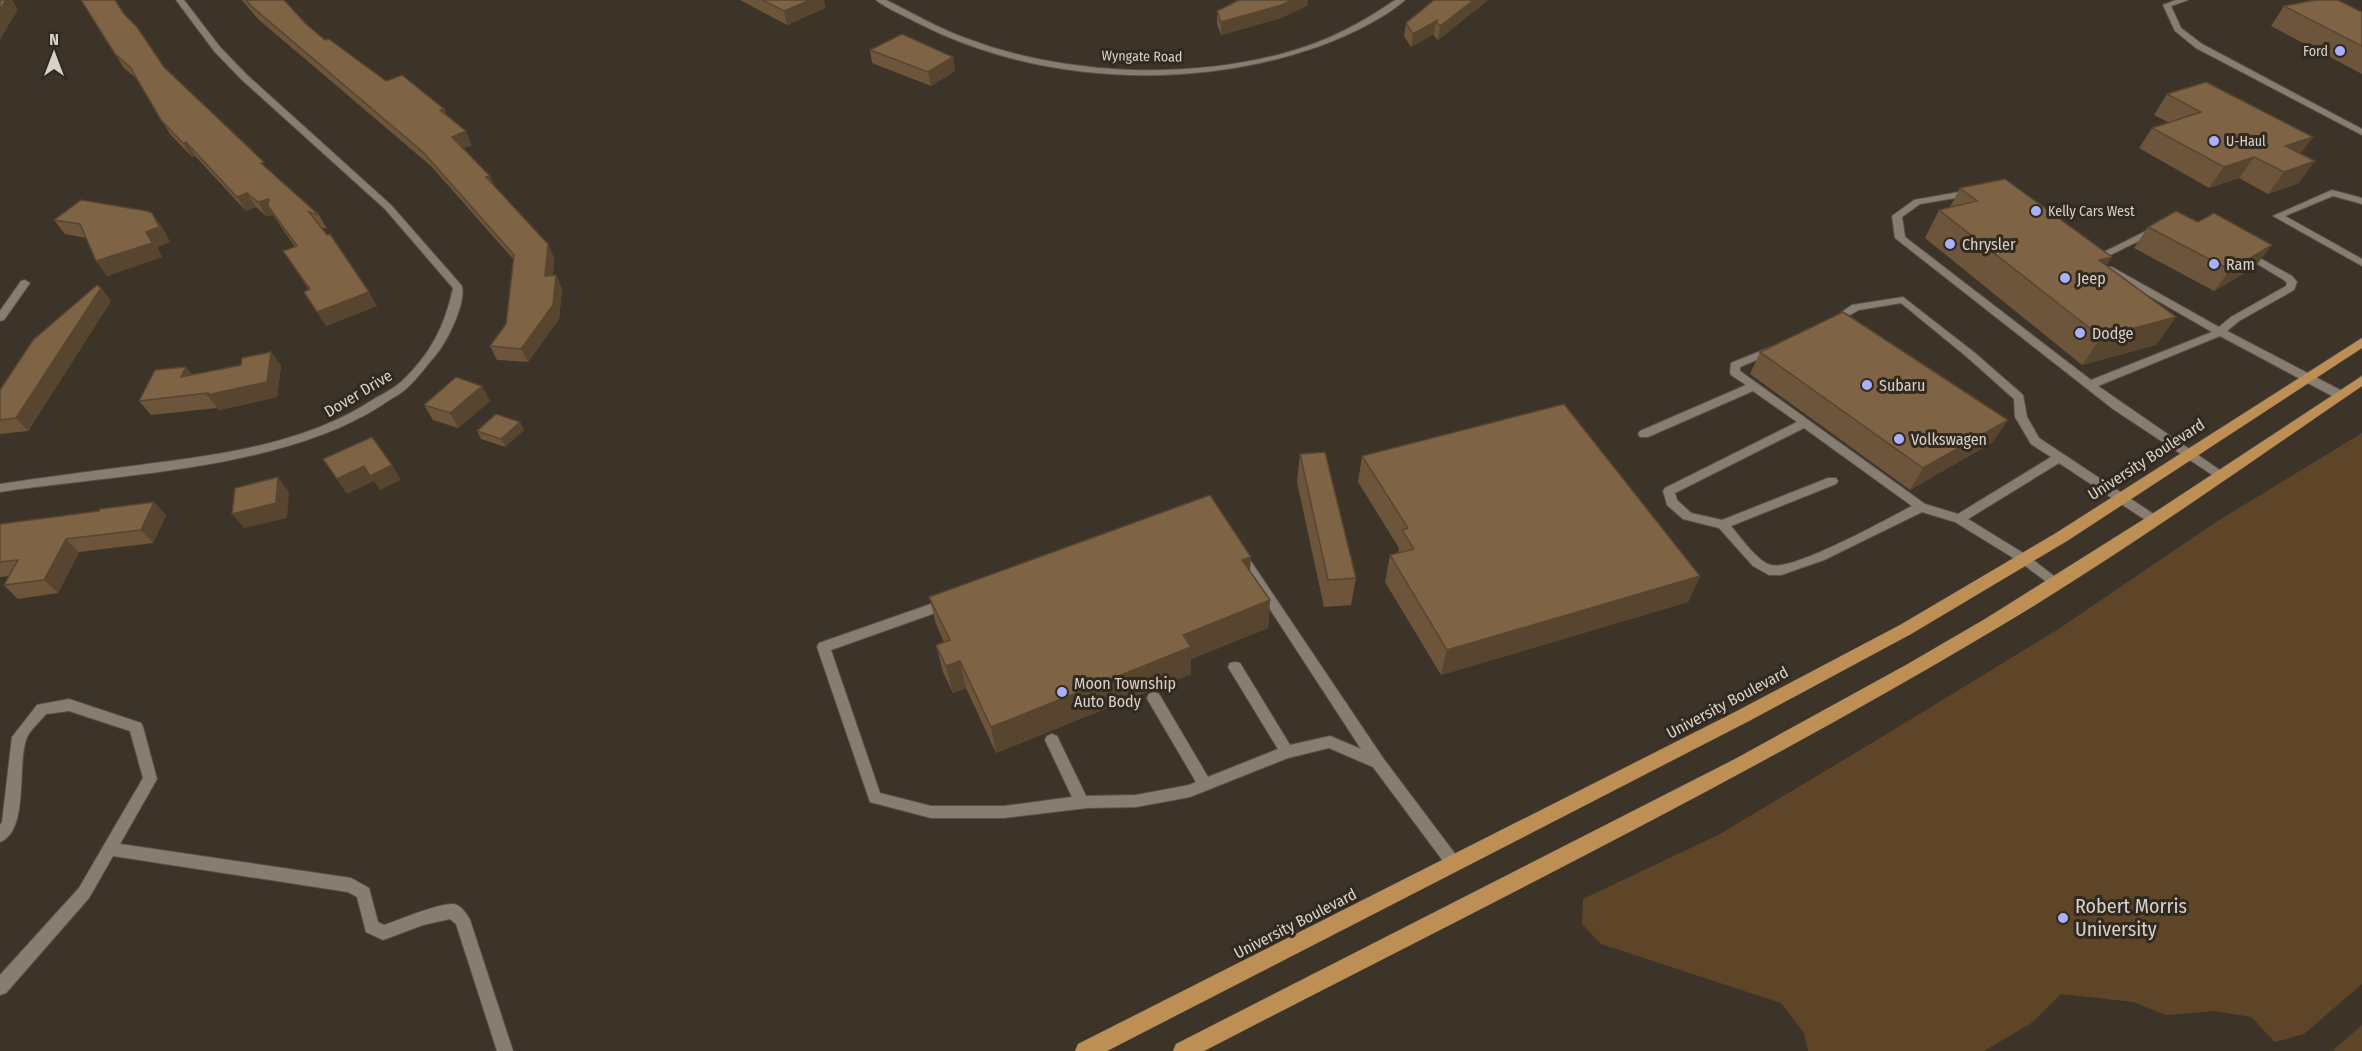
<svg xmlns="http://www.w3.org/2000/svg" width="2362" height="1051" font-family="'Fira Sans Condensed',sans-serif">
<rect width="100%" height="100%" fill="#3c3329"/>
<!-- green -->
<path fill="#5f4528" d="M2362,433v551l-58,50 -29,8 -24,-25 -36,-6 -49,4 -33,-13 -72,-8 -28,28 -49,29h-176l-4,-18 -23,-30 -180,-59 -19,-20 1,-25 137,-65 152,-91 188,-115 156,-106z
M2362,1025v26h-30z"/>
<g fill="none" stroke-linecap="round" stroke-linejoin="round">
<defs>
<path id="lane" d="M2176,0h12l-17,6 10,22 21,16 160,85v6l-166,-87 -21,-17 -12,-26z
M1970,190l5,3 -2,2 -53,9 -18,13 3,20 186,143 121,-48 -106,-61v-4h6l107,60 12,-10 55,-31 1,-3 -3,-3 -40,-24v-4l3,-1 45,25 5,6 -3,8 -55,31 -12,10 117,61 1,3 -5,4 -4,-1 -116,-62 -122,50 129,89 -6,4 -4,-1 -104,-69 -218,-171 -3,-22 22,-16z
M2332,190l30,8v6l-29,-8 -48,20 77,43v7l-89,-50z
M2156,226l3,1v4l-61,30 -3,1 -5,-3z
M1903,297l72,56 48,42 4,22 12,21 119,79 2,3 -2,3h-8l-91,-60 -91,56 60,37 31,24 2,3 -2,3 -4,2 -35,-26 -65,-40 -33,-10 -98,48 -43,15h-12l-16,-9 -34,-38 -36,-9 -16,-14 -4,-14 2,-3 132,-66 -44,-31 -105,46h-8l-2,-3 2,-3 106,-46 -15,-10 -1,-3 1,-9 42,-17 5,3 -1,2 -37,16v4l185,133 33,10 93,-57 -20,-13 -16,-27 -1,-18 -47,-42 -66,-54 -42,7 -27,15 -5,-3 25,-17zM1804,428l108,78c-25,13 -118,65 -141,59 -13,-3 -31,-28 -40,-39l105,-42 2,-3 -2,-3h-8l-106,42 -31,-7 -14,-13 -2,-7z
M1242,552l4,2 137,204 76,101 2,5 -2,5 -5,2 -5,-2 -76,-102 -44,-19 -41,10 -98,39 -54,10 -49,1 -83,10h-73l-61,-16 -53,-155 2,-4 129,-45 4,1 2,4 -2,4 -121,43 49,143 51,13h73l68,-9 -27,-57 2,-4 5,-2 5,2 29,60 50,-1 53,-10 7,-3 -47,-80 -2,-4 2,-4 5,-2 5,2 49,83 70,-28 -50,-82 2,-4 5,-1 5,1 50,82 40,-9 31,13 -123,-189 -2,-3 2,-3z
M69,699l72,24 2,4 14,52 -37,65 231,34 18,10 9,34 6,3c15,-5 54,-22 69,-21 7,0 14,10 17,16l43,131h-16l-41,-127 -6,-5 -27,6 -40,15 -17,-8 -9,-35 -9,-5 -235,-36 -24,42 -83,95 -6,2v-20l79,-87 64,-110 -13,-47 -61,-20 -23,3c-6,8 -18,17 -20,26 -9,26 3,91 -26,102v-17l2,-3 10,-85 25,-32z"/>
<path id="street" d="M176,0h8l36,47 27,28 144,130 71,81c4,18 -15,56 -27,70 -9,10 -17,22 -27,31 -7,7 -18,12 -26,18 -100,65 -265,69 -382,87v-8c46,-7 93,-13 140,-19 79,-10 166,-21 234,-66 9,-5 19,-10 27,-17 29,-27 44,-56 52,-94l-68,-79 -144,-130 -27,-28z
M876,0h10c27,13 53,29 82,39 95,36 219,41 317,14 21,-6 41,-13 60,-23 12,-6 24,-13 35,-20 5,-3 11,-8 16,-10 3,0 6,0 9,0 -23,20 -60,37 -88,47 -127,44 -281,37 -401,-25 -13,-7 -29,-13 -40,-22z
M25,280l5,3 -26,37 -4,1v-10l21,-30z"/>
<path id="primary" d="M2362,338v10l-295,193 -156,93 -162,87 -642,330h-32l3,-7 659,-333 163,-86 156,-92z
M2362,376v10c-122,83 -243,170 -370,245 -255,152 -524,283 -788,420h-31l3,-7 559,-285 171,-94 79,-46 164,-103z"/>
</defs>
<!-- lane casing -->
<use href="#lane" stroke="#595149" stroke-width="2"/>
<!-- street casing -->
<use href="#street" stroke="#595149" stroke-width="2"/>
<!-- primary casing -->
<use href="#primary" stroke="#595149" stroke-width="1"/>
<!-- lane -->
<use href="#lane" fill="#887d71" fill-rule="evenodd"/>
<!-- street -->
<use href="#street" fill="#887d71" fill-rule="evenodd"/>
<!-- primary -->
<use href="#primary" fill="#be8f55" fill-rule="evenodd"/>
</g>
<!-- wall -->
<path fill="#6c553b" d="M81,0l43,14 40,53 104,103 51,45 8,14 -6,-2 56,79 -51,20 -22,-34 5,-2 -26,-39 12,-4 -22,-32 -7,1 -10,-9 -10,4 -51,-55 -3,1 -22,-23 -33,-55 -13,-11z
M242,0h42l22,24 19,16 61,41 58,28 4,8 24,28 -9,3 32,39 53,57 6,14 -1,17h3l6,14 -3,30 -31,43 -31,-2 -7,-14 16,-22 8,-64 -83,-94 -173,-147z
M740,0h84l1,8 -38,17z
M1239,0h69v5l-27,13 -60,17 -4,-10v-14z
M1488,0l-50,40 -4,-4v-2l-23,13 -7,-11 2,-13z
M2284,6l78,6v62l-91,-48z
M870,50l83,7 2,14 -24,15 -59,-23z
M2167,94l146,43 -13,17 -1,29 -31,11 -29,-16 -30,10 -70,-40 13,-20 16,-6 -14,-7z
M1960,188l146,78 70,51 -20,28 -74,20 -157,-127 14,-28 11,-3z
M152,213l10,14 8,15 -13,5 5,10 -55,19 -21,-38 -21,-4 -11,-14z
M2148,227l107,40 -41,24 -80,-43z
M101,288l10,13 -83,130 -28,3v-44z
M271,352l10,14 -4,31 -58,13 -2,-2 -66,7 -12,-14 47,-34 6,8 49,-10z
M1760,352l233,90 -83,48 -160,-116z
M482,386l8,15 -32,27 -25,-8 -9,-15z
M524,430l-19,17 -24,-8 -4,-8z
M1300,454l56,124 -5,27 -27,2 -27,-125z
M1362,456l338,120 -12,26 -247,73 -56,-93 5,-27 8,-2 1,-5 -41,-66z
M166,515l-13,28 -74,9 -21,41 -40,6 -14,-14 5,-9 -9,1v-53z
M1250,571l20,29 -2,28 -77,31v15l-195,79 -30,-65 -13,5 -10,-21 -7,-27 8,-3 -8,-18 -7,-27z"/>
<!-- shaded-wall -->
<path fill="#584530" d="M6,0h6l6,9 -18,31v-30z
M810,0h14l1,8 -38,17 -3,-14z
M1292,0h16v5l-27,13 -60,17v-13z
M1474,0h14l-50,40 2,-14z
M1438,20l-2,2 -2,12 -23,13 2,-13z
M953,57l2,14 -24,15 -3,-14z
M444,109l6,13 -10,-12z
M466,131l6,14 -14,5 -6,-13z
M2313,137l-15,20 -13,-11z
M186,142l9,14 -3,1 -9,-14z
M2254,157l-15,21 -30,10 15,-21z
M2315,161l-16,22 -31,11 16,-22z
M490,176l6,13 -10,-12z
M247,193l9,14 -10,4 -9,-14z
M269,199l-1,7 5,9 -7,1 -8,-14z
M152,213l10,14 8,15 -13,5 5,10 -55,19 -11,-15 50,-29z
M548,244l6,14 -2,32 -7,-14z
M2272,245l-17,22 -41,24 16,-21z
M2112,257l-18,28 5,-25z
M556,275l6,14 -3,30 -31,43 -7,-13z
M101,288l10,13 -83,130 -12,-13z
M369,292l8,14 -51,20 -9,-14z
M2176,317l-20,28 -74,20 19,-28z
M271,352l10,14 -4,31 -58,13 -12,-15z
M186,367l11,15 -16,-5z
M482,386l8,15 -32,27 -8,-15z
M2008,420l-15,22 -83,48 13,-22z
M520,422l4,8 -19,17 -4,-8z
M392,465l9,15 -21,10 -6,-9 -27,13 -10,-15 27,-13z
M278,477l11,15 -2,26 -43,10 -12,-14z
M154,502l12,13 -13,28 -12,-13z
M66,539l13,13 -21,41 -14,-13z
M1251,557l-2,27 -7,-24z
M1700,576l-12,26 -247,73 6,-25z
M1270,600l-2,28 -77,31v15l-195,79 -5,-26 192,-92z
M960,661l6,27 -13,5 -7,-27z"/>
<!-- building -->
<path fill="#7e6345" stroke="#584530" stroke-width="1.5" d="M0,0h6l-6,10z
M81,0h34l9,14 13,13 27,40 100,95 -3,1 58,52 -10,-3 18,23 3,-1 39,58 -52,20 -13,-20 6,-3 -27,-38 14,-5 -29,-40 1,-7 -11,3 -11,-9 -10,4 -51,-55 -3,1 -22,-23 -31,-53 -15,-13z
M246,0h38l22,24 19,16 4,-1 57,42 16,-6 42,34 -4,1 26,21 -14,6 38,39 -4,1 62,67 -3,32 11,-1 -3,30 -32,44 -31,-3 16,-22 8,-69 -90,-102 -173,-147z
M762,0h48l-26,11z
M1239,0h53l-10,5 -61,17 -4,-11z
M1434,0h40l-34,26 -4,-4 2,-2 -25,14 -7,-11z
M2315,0h23l24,12v34l-78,-40z
M902,34l51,23 -25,15 -58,-22z
M2206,82l107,55 -28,9 30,15 -31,11 -30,-15 -30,10 -72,-39 49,-16 -34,-18z
M2005,179l107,78 -13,3 77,57 -75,20 -162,-127 38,-9 -17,-13z
M81,200l66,11 5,2 7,14 -13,5 6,11 -56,18 -16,-37 -26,-4z
M2176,211l22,11 16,-9 58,32 -42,25 -82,-43z
M97,285l4,3 -85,130 -16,2v-30l33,-50z
M1843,312l165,108 -85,48 -163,-116z
M271,352l-4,30 -60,13 1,-2 -69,8 16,-31 31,-3 -5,10 60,-12 1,-7z
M456,377l26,9 -32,27 -26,-8z
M1564,404l136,172 -253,74 -57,-95 24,-6 -12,-19 6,-2 -46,-72z
M496,414l24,8 -19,17 -24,-8z
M372,437l20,28 -22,11 -6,-10 -27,13 -14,-20z
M1325,452l31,126 -28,2 -28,-126z
M278,477l-2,26 -44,11 3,-26z
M1210,495l41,62 -9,3 28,40 -87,35 8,12 -200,80 -31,-66 -14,5 -10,-21 14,-5 -21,-43z
M154,502l-13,28 -75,9 -22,41 -40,5 14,-25 -18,2v-38l99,-13 1,-2z"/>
<!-- markers -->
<g fill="#a9b0fc" stroke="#32291f" stroke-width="2">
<circle cx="2340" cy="51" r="6"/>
<circle cx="2214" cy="141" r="6"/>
<circle cx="2036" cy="211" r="6"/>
<circle cx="1950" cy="244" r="6"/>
<circle cx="2214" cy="264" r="6"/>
<circle cx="2065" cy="278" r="6"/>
<circle cx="2080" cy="333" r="6"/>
<circle cx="1867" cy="385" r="6"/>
<circle cx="1899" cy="439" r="6"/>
<circle cx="1062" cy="692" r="6"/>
<circle cx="2063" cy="918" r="6"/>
</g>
<g text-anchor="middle" stroke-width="6" stroke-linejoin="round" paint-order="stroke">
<!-- far-poi labels -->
<g font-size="14" fill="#d7d1cb" stroke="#32291f" text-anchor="start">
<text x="2328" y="56" text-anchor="end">Ford</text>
<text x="2226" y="146">U-Haul</text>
<text x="2048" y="216">Kelly Cars West</text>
</g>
<!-- far-street labels -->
<g font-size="14" fill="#d7d1cb" stroke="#32291f">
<text transform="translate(1142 56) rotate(1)" y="5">Wyngate Road</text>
</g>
<!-- poi labels -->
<g font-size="16" fill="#d7d1cb" stroke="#32291f" text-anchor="start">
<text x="1962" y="250">Chrysler</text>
<text x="2226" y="270">Ram</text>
<text x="2077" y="284">Jeep</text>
<text x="2092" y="339">Dodge</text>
<text x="1879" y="391">Subaru</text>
<text x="1911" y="445">Volkswagen</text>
<text x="1074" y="689">Moon Township<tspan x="1074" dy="18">Auto Body</tspan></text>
</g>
<!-- street labels -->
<g font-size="16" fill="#d7d1cb" stroke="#32291f">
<text transform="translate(358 393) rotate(-31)" y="6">Dover Drive</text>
<text transform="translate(2146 459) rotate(-33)" y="6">University Boulevard</text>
<text transform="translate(1727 702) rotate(-28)" y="6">University Boulevard</text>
<text transform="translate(1295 923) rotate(-27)" y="6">University Boulevard</text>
</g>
<!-- near-poi labels -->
<g font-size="20" fill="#d7d1cb" stroke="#32291f" text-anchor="start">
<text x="2075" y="913">Robert Morris<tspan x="2075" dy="23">University</tspan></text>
</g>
</g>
<!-- north arrow -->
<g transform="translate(54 54)" stroke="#32291f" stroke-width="4.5" paint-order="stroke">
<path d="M0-4.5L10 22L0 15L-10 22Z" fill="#d7d1cb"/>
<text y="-9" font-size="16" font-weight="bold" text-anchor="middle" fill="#d7d1cb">N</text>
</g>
</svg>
